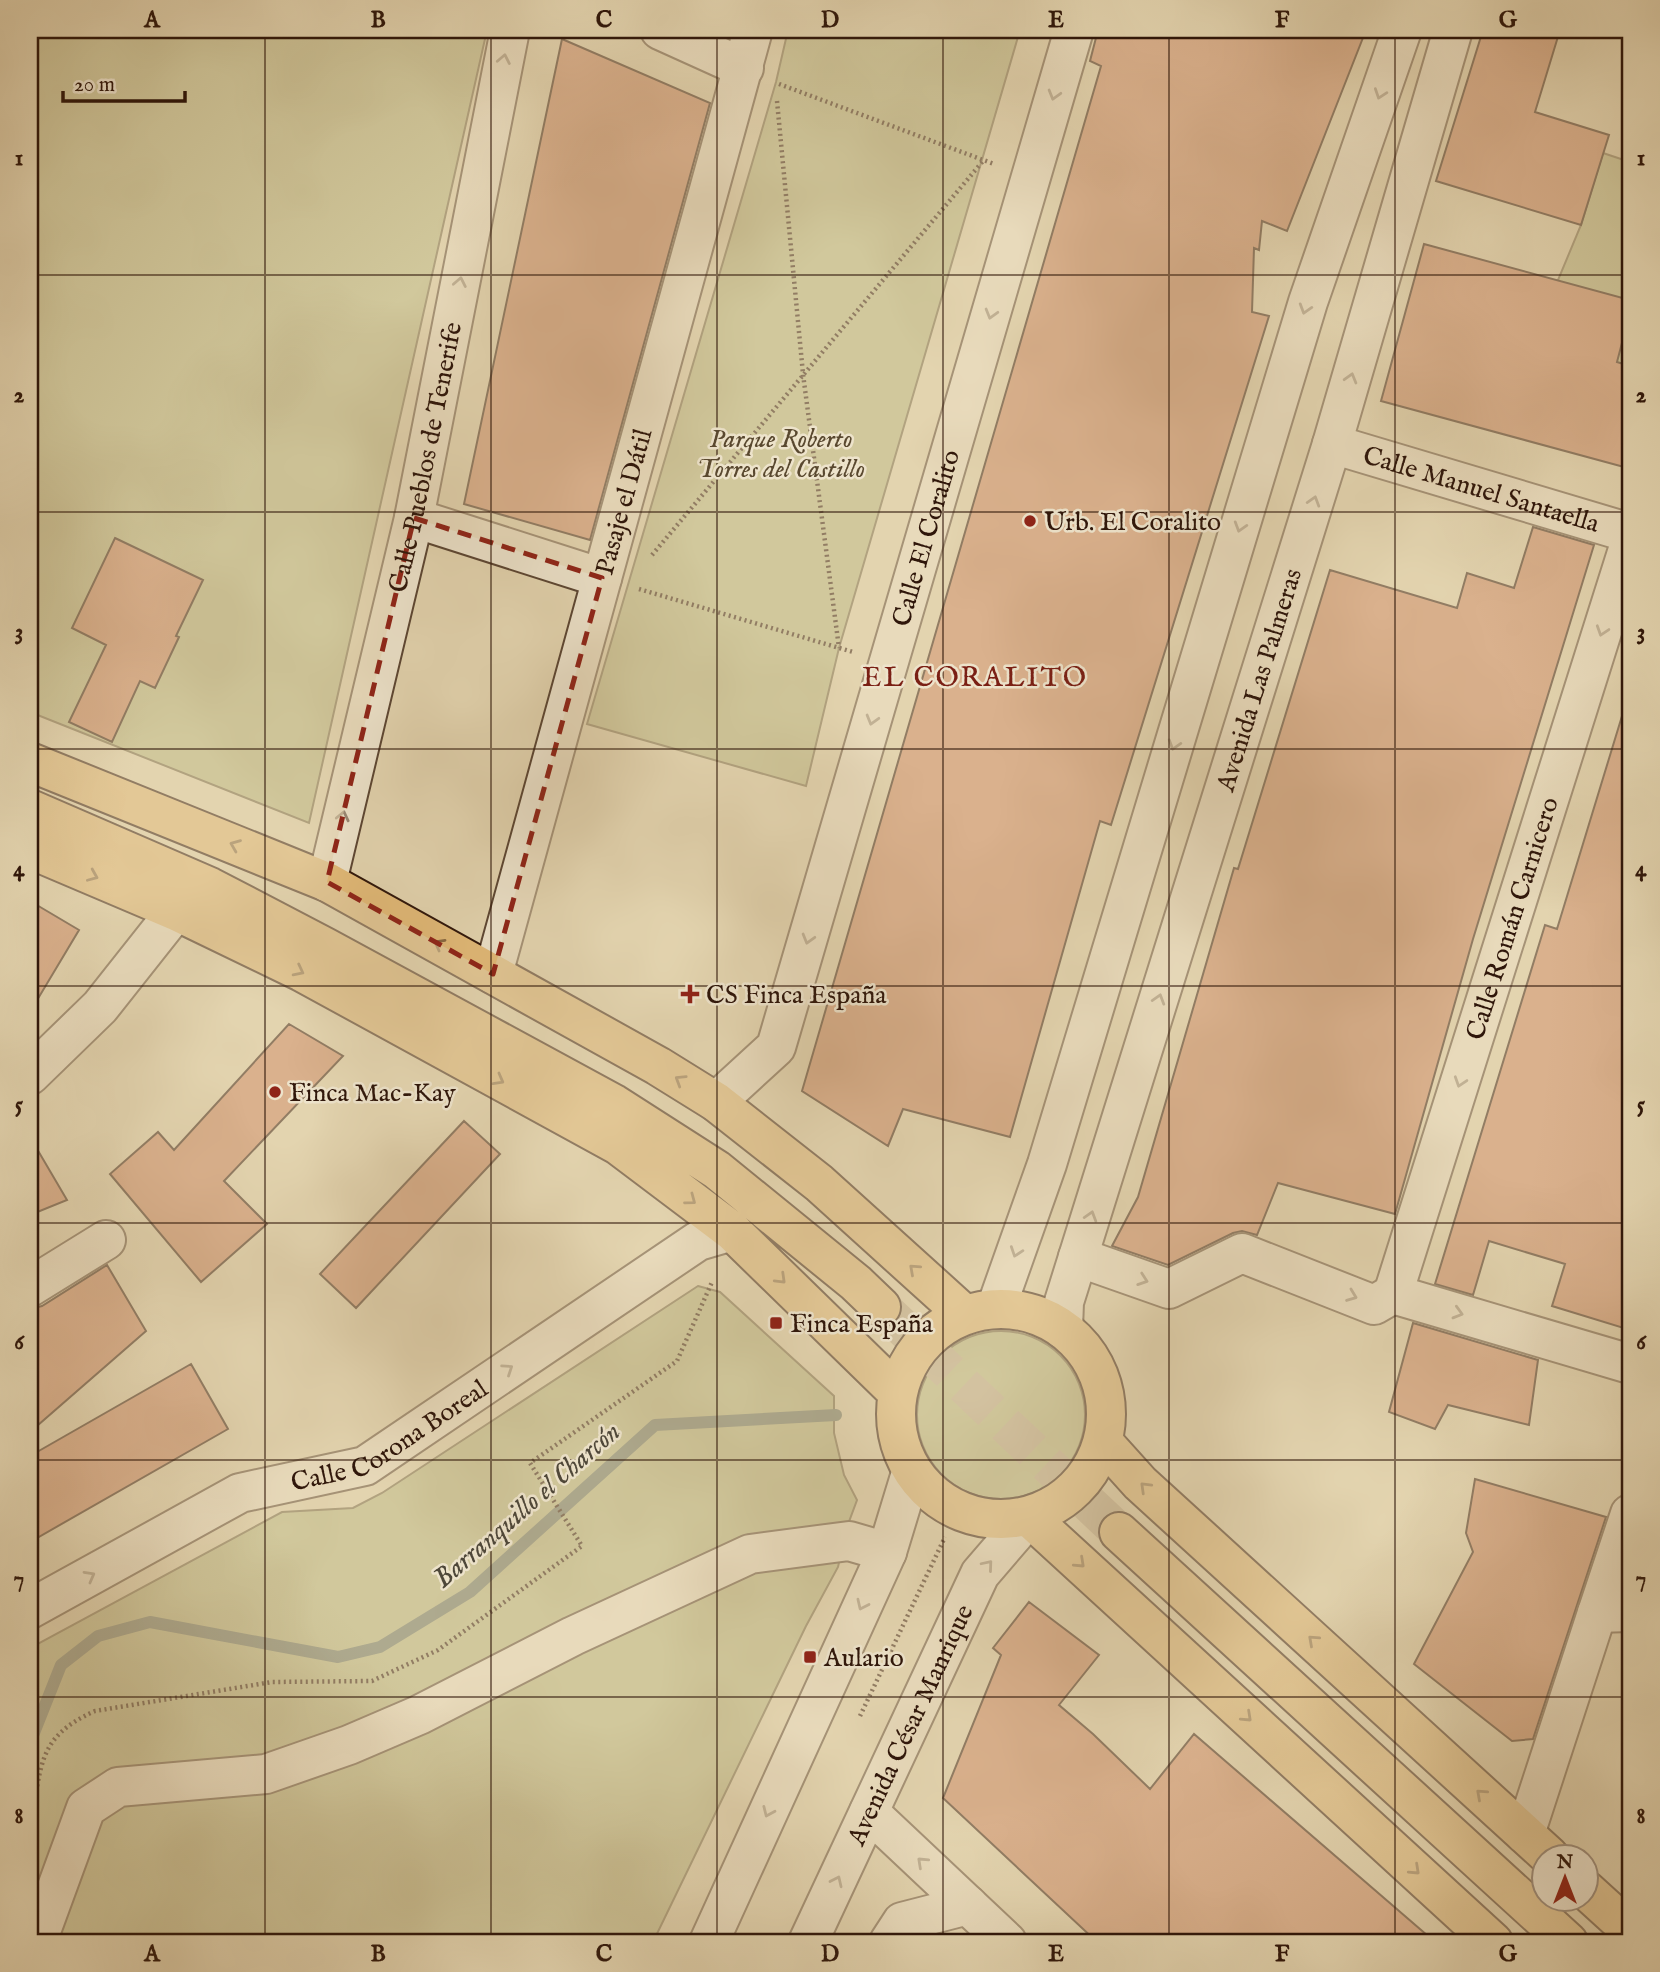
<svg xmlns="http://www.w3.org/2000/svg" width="1660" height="1972" font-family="'IM FELL English',serif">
<rect width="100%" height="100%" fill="#e3d4af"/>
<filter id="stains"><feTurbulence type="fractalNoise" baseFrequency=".00286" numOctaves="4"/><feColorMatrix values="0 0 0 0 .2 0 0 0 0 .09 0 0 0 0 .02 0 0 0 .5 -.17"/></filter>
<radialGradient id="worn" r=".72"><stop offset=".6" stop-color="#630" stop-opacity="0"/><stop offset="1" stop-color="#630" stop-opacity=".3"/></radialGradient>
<!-- green -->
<path fill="#bbbb86" stroke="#756848" stroke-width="2" d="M30,30h457l-178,793 -279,-111z
M788,30h232l-181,618 -33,138 -219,-62 189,-642z
M1603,153l27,9v204l-89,-25 17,-61 23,-55z
M698,1286l22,6 114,104v37l10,42 13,25 -10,27 -9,40 -32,59 -153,316h-623v-294l252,-136 71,-4 29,-15z
M917 1415a84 84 0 1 1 168 0a84 84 0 1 1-168 0Z"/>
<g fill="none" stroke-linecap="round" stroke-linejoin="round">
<!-- stream -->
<path stroke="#6d7868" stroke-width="12" d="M30,1743l31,-78 37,-29 52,-14 188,35 42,-10 90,-55 185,-167 181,-10"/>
</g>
<!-- building -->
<path fill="#cf8764" stroke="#2f160a" stroke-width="2" d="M1098,30h268l-79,201 -25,-10 -3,29 -5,-2 -2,64 17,4 -158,509 -11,-4 -90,316 -107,-28 -15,37 -86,-55 299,-1025 -11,-5z
M1483,30h77l-25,82 74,23 -28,90 -145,-44z
M562,39l148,64 -120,437 -126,-36z
M1424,244l206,56v12l-13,50 13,4v78l-6,23 -243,-66z
M1533,527l61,18 -121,394 -78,275 -117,-31 -21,52 -15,-4 -9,2 -65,32 -56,-19 26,-49 96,-329 4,1 92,-299 127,38 10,-35 47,15z
M115,538l88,42 -27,56 3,1 -24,51 -15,-7 -28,61 -43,-20 37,-77 -34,-17z
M1622,716l8,1v613l-78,-24 13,-42 -76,-23 -16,54 -38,-11 110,-359 12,4z
M30,901l49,29 -49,82z
M289,1024l54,32 -119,125 43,43 -66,58 -91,-108 48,-42 16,18z
M464,1121l36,33 -144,154 -36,-34z
M30,1137l37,63 -37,15z
M107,1265l39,66 -116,101v-123l12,-3z
M1413,1323l125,37 -9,65 -81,-20 -13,24 -46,-17z
M191,1364l37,65 -198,113v-86z
M1475,1479l131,38 -73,222 -21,2 -98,-77 59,-112 -7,-19z
M1029,1602l70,53 -40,50 34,29 57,55 44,-55 241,208h-338l-154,-144 58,-143 -8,-7z"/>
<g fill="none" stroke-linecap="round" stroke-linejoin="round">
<!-- major-tunnel -->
<path stroke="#bfae8e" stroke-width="38" stroke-dasharray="38 19" stroke-linecap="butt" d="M881,1307l238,225"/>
<defs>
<g id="minor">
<path d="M660,30l84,38"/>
<path id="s1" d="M1332,444l298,89"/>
<path d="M414,518l188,60"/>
<path id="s2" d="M327,882l87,-364 96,-488"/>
<path id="s3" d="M493,974l260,-944"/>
<path d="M30,1075l70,-68 76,-96"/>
<path id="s4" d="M716,1102l60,-55 298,-1017"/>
<path d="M1078,1257l91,32 73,-36 132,52 19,-11 237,70"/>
<path d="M30,1287l76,-47"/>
<path id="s5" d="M1393,1294l237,-751"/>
<path d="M996,1308l51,-144 261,-862 94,-272"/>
<path id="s6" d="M1063,1329l1,-27 268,-858 121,-414"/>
<path d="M1630,1514l-33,99 33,-1"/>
<path id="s7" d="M30,1609l210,-116 125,-27 333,-225 34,-10"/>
<path d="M869,1812l138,130"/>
<path d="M1525,1834l72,-221 33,-49"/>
<path d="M37,1942l49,-134 32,-21 148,-13 83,-29 70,-30 154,-79 177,-82 99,-13 38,11"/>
<path d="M709,1942l178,-390 24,-79"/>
<path id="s8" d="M808,1942l172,-368 49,-57"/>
<path d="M889,1942l13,-20 66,-17"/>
</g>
<path id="major" d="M30,762l297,120 331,184 58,36 103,81 146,132
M30,809l180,78 115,60 289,157 103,66 139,113 25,24
M30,849l146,62 126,61 316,173 114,86 165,161
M896 1414a105 105 0 1 1 210 0a105 105 0 1 1-210 0Z
M1104,1443l36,40 409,373
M1029,1517l464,425
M1119,1532l449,410
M1586,1890l44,40"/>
</defs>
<!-- minor casing -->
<use href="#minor" stroke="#5c4633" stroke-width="42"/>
<!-- major casing -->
<use href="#major" stroke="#2f160a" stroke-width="42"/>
<!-- path -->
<path stroke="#2f160a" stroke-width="4.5" stroke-dasharray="2 3.5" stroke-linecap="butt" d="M779,84l215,80
M777,101l26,273 36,274
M652,555l331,-394
M639,589l214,63
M860,1716l85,-179
M30,1824c13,-55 4,-86 65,-113l177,-29 100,-1 66,-31 144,-104 -52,-83 147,-102 35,-79"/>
<!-- minor -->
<use href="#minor" stroke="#ede3cb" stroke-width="38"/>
<!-- major -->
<use href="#major" stroke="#e2ba78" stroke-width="38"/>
</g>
<!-- one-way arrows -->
<defs><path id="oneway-chevron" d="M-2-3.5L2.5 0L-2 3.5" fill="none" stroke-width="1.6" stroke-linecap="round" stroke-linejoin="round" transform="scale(1.75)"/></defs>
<g stroke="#988774">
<use href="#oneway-chevron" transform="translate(504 59) rotate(-79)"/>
<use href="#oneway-chevron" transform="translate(1380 94) rotate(109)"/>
<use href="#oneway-chevron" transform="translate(1054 95) rotate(106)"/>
<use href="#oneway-chevron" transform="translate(460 282) rotate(-79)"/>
<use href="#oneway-chevron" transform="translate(1305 309) rotate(107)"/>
<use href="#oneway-chevron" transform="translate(991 314) rotate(106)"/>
<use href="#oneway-chevron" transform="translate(1351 378) rotate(-74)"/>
<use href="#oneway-chevron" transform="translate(1314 501) rotate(-73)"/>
<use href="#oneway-chevron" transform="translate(1240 527) rotate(107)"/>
<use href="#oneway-chevron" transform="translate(1602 631) rotate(108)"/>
<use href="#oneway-chevron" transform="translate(872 720) rotate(106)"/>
<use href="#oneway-chevron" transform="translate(1174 745) rotate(107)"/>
<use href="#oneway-chevron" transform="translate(343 816) rotate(-77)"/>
<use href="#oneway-chevron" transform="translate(808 939) rotate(106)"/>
<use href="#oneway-chevron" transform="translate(1159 999) rotate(-73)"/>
<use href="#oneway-chevron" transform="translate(1460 1082) rotate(108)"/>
<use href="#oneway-chevron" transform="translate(1091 1216) rotate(-73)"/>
<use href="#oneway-chevron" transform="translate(1016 1252) rotate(109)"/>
<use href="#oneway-chevron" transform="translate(1143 1280) rotate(19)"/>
<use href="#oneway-chevron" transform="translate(1352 1296) rotate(21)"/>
<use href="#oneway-chevron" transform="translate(1458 1313) rotate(16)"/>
<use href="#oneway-chevron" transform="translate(508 1369) rotate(-34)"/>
<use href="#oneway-chevron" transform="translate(988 1565) rotate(-50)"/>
<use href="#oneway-chevron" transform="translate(90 1576) rotate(-29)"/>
<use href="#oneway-chevron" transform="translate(862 1605) rotate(115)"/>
<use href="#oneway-chevron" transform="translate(768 1812) rotate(114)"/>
<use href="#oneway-chevron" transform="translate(922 1862) rotate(-137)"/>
<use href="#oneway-chevron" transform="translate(837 1881) rotate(-65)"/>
</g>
<g stroke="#886841">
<use href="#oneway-chevron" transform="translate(235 845) rotate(-158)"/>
<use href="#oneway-chevron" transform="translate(93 876) rotate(23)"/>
<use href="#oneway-chevron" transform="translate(439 944) rotate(-151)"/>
<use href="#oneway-chevron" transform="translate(299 971) rotate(27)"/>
<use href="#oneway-chevron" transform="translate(499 1080) rotate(29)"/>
<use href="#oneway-chevron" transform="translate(680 1080) rotate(-148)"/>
<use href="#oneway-chevron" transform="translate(691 1200) rotate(37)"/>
<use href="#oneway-chevron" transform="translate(914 1269) rotate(-138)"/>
<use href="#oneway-chevron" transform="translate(781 1279) rotate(44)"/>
<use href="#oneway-chevron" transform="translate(1145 1487) rotate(-136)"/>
<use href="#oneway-chevron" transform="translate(1080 1563) rotate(43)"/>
<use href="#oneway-chevron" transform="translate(1313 1640) rotate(-138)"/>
<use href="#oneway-chevron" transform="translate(1247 1717) rotate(43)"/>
<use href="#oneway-chevron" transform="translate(1481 1794) rotate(-138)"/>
<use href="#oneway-chevron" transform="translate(1415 1870) rotate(43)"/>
</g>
<!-- marked area -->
<path d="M0 0H1660V1972H0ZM414,518l188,60 -109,396 -166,-92z" fill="#e3d4af" fill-opacity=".55" fill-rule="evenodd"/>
<path fill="none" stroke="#8f2418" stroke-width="5" stroke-dasharray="14 9" stroke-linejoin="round" d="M414,518l188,60 -109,396 -166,-92z"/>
<!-- grid -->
<path fill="none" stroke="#2f160a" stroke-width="2" stroke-opacity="0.55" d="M265,30v1912M491,30v1912M717,30v1912M943,30v1912M1169,30v1912M1395,30v1912M30,275h1600M30,512h1600M30,749h1600M30,986h1600M30,1223h1600M30,1460h1600M30,1697h1600"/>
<!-- markers -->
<g fill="#8f2418" stroke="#ede3cb" stroke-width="2.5">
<circle cx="1030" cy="521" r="7"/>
<path d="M686.5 983.5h7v7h7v7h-7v7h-7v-7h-7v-7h7z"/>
<circle cx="275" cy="1092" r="7"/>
<rect x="769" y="1316" width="14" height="14" rx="3.5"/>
<rect x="803" y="1650" width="14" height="14" rx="3.5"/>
</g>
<g text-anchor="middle" stroke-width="5" stroke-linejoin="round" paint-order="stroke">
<!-- park labels -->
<g font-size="26" font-style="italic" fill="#59482f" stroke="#ede3cb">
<text x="781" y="447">Parque Roberto<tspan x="781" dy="30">Torres del Castillo</tspan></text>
</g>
<!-- street labels -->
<g font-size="26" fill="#2f160a" stroke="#ede3cb">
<text dy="9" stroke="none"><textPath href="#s2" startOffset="436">Calle Pueblos de Tenerife</textPath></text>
<text dy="9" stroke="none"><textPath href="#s1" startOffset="156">Calle Manuel Santaella</textPath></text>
<text dy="9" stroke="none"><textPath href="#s3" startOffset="490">Pasaje el Dátil</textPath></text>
<text dy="9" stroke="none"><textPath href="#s4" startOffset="612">Calle El Coralito</textPath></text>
<text dy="9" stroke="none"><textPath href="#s6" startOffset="679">Avenida Las Palmeras</textPath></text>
<text dy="9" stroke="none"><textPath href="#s5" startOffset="394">Calle Román Carnicero</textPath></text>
<text dy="9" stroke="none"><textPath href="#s7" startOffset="402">Calle Corona Boreal</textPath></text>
<text dy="9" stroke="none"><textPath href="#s8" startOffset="240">Avenida César Manrique</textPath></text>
</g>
<!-- poi labels -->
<g font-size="26" fill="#2f160a" stroke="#ede3cb" text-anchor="start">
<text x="1044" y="530">Urb. El Coralito</text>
<text x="706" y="1003">CS Finca España</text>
<text x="289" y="1101">Finca Mac-Kay</text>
<text x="790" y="1332">Finca España</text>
<text x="824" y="1666">Aulario</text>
</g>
<!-- neighbourhood labels -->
<g font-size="28" letter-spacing="2" fill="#7a1f14" stroke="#ede3cb">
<text x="975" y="686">EL CORALITO</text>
</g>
<!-- water labels -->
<g font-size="28" font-style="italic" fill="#4e4739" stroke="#ede3cb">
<text transform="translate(526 1504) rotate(-41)" y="10">Barranquillo el Charcón</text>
</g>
</g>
<!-- margin -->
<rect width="1660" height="1972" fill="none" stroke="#e3d4af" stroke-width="77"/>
<!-- north arrow -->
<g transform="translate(1565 1878)"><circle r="33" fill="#ede3cb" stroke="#a1917e" stroke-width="2"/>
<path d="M0-5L12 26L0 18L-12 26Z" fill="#8f2418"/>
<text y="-10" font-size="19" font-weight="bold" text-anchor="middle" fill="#2f160a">N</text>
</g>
<!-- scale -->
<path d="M63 91v10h122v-10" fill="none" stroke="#2f160a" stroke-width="3.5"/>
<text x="74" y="91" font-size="21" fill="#2f160a" stroke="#ede3cb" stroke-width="5" paint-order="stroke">20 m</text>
<rect x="38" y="38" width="1584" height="1896" fill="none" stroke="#2f160a" stroke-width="2.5"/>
<g font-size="23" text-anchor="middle" font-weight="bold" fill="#2f160a">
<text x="152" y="27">A</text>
<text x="378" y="27">B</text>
<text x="604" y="27">C</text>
<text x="830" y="27">D</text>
<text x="1056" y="27">E</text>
<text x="1282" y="27">F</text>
<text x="1508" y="27">G</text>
<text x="19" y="165">1</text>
<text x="1641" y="165">1</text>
<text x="19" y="402">2</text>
<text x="1641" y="402">2</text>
<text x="19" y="639">3</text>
<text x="1641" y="639">3</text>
<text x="19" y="876">4</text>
<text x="1641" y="876">4</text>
<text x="19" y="1112">5</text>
<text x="1641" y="1112">5</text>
<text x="19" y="1349">6</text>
<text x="1641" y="1349">6</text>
<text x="19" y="1586">7</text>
<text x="1641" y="1586">7</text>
<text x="19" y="1823">8</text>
<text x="1641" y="1823">8</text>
<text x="152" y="1961">A</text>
<text x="378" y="1961">B</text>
<text x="604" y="1961">C</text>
<text x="830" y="1961">D</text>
<text x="1056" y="1961">E</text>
<text x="1282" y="1961">F</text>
<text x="1508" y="1961">G</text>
</g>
<rect width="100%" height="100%" filter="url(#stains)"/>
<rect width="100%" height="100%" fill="url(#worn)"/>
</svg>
